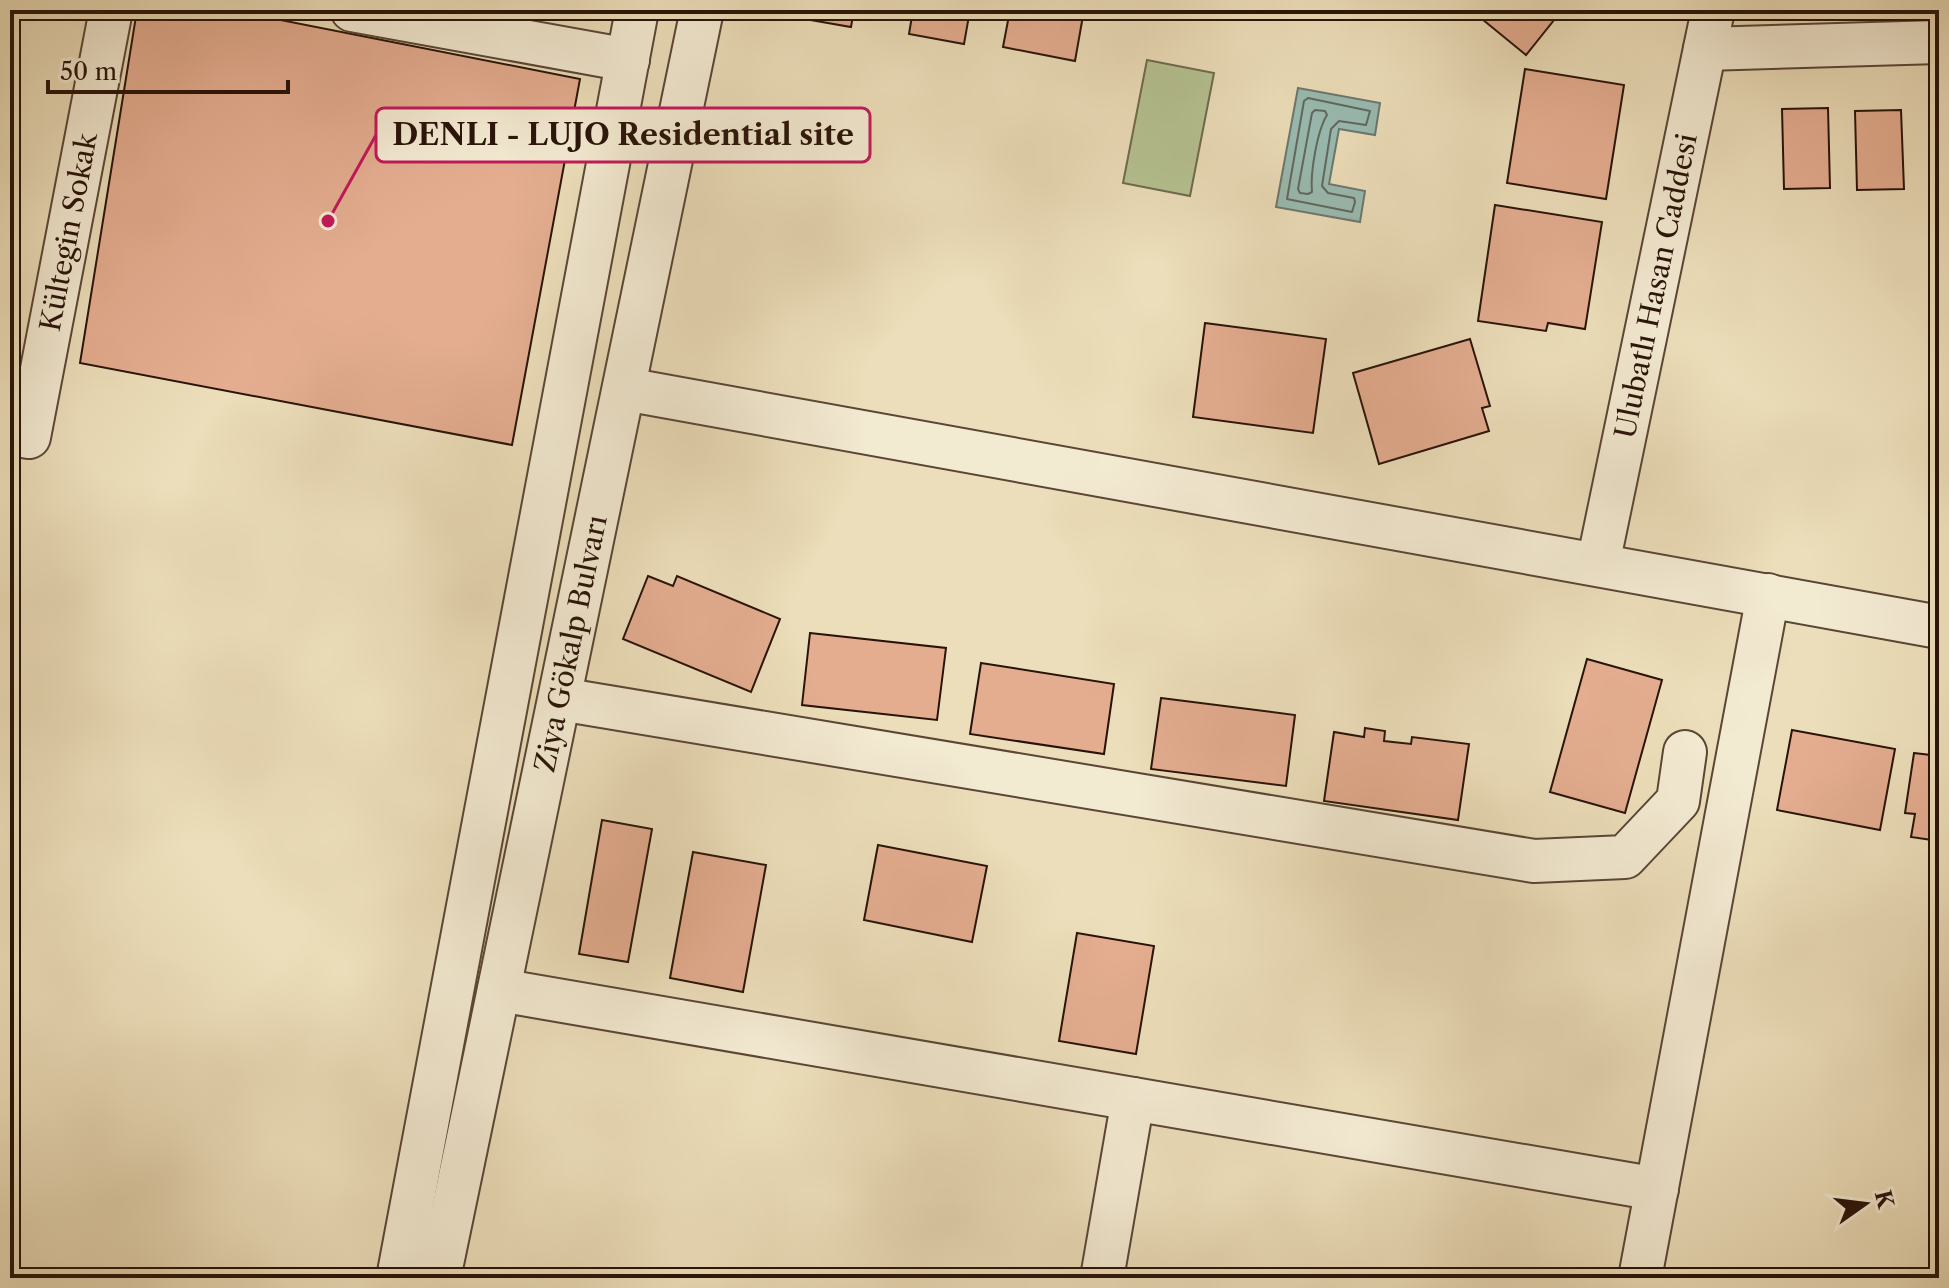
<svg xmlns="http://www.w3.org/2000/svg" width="1949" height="1288" font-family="'Libre Caslon Text',serif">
<rect width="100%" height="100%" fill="#ecdeba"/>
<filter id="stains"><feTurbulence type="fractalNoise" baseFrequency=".0025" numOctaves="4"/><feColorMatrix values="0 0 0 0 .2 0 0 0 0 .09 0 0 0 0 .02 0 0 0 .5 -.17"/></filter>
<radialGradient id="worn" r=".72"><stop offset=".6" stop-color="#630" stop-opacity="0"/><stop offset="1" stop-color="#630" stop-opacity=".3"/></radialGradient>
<!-- green -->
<path fill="#b5c292" stroke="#6f6a4e" stroke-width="2" d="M1147,60l67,13 -24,123 -67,-13z"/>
<!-- water -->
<path fill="#99bcb3" stroke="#6c786f" stroke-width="2" d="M1298,88l82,15 -5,32 -36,-6 -10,55 36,7 -5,31 -84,-15z"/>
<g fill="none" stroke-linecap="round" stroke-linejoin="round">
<!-- shore -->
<path stroke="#61685e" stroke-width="2" d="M1308,98l62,13 -4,14 -27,-4 -8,8 -9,57 6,7 26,5 1,4 -3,10 -65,-13 17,-98z
M1315,110l10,1 2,4c-10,16 -17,59 -15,77l-4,2 -8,-1 -2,-4 14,-76z"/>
</g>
<!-- building -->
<path fill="#e4ad90" stroke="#291309" stroke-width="2" d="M137,10h93l350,69 -68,366 -432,-82z
M794,10h60l-3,17 -58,-10z
M897,10h73l-6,34 -55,-10 3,-18 -16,-3z
M1010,10h74l-9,51 -72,-14z
M1471,10h91l-36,45z
M1525,69l99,16 -18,114 -99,-16z
M1929,107h10v79l-8,1z
M1828,108l2,80 -46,1 -2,-80z
M1901,110l3,79 -47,1 -2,-79z
M1495,205l107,17 -17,107 -37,-6 -2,8 -68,-10z
M1205,323l121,16 -13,94 -120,-16z
M1470,339l20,67 -8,2 7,23 -110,33 -26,-91z
M648,576l25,10 4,-10 103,43 -29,73 -128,-53z
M810,633l136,15 -9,72 -135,-15z
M1587,659l75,21 -37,133 -75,-21z
M981,663l133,21 -10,70 -134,-20z
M1161,698l134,17 -9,71 -135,-17z
M1365,728l20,3 -1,10 27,3 1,-7 57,7 -11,76 -134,-19 10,-69 30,5z
M1792,730l103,19 -15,81 -103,-20z
M1914,753l25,3v85l-28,-4 4,-23 -10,-1z
M602,820l50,9 -24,133 -49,-8z
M878,845l109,21 -15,76 -108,-22z
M693,852l73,13 -23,127 -73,-14z
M1077,933l77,13 -18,108 -77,-13z"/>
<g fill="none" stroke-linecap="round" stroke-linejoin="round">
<defs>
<g id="minor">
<path d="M352,10l276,50"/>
<path d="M1705,49l234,-7"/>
<path d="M625,389l1314,238"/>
<path id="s1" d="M10,434l19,3 82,-427"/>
<path id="s2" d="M1598,564l115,-554"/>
<path d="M560,699l974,162 91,-4 53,-56 7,-49"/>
<path d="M499,990l1158,199"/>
<path d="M398,1278l239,-1268"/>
<path id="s3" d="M439,1278l263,-1268"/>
<path d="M1102,1278l31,-179"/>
<path d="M1640,1278l128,-683"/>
</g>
</defs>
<!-- minor casing -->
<use href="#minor" stroke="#5a4635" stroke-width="46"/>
<!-- minor -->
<use href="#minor" stroke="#f3ead2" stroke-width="42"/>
</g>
<g text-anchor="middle" stroke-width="8" stroke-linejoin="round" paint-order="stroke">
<!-- street labels -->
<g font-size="28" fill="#291309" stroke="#f3ead2">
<text dy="10" stroke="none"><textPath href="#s1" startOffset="228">Kültegin Sokak</textPath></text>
<text dy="10" stroke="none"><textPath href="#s2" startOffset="284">Ulubatlı Hasan Caddesi</textPath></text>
<text dy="10" stroke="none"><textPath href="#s3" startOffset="648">Ziya Gökalp Bulvarı</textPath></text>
</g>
</g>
<!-- callouts -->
<path fill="none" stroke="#c2185b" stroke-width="3" d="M328 221L376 135"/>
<circle fill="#c2185b" stroke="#f3ead2" stroke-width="3" cx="328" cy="221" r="8"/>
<rect fill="#f3ead2" stroke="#c2185b" stroke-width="3" x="376" y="108" width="494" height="54" rx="8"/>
<g font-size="30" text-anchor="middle" font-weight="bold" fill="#291309">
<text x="623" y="145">DENLI - LUJO Residential site</text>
</g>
<!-- margin -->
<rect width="1949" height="1288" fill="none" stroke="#ecdeba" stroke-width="40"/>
<rect x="12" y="12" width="1925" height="1264" fill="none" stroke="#291309" stroke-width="4"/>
<rect x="20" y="20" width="1909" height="1248" fill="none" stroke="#291309" stroke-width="2"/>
<!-- north arrow -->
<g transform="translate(1865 1204) rotate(76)" stroke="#f3ead2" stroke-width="6" paint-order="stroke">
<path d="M0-6L14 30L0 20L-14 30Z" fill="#291309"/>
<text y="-12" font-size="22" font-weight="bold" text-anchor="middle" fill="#291309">K</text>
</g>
<!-- scale -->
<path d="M48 80v12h240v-12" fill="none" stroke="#291309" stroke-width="4"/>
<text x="60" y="80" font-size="24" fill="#291309" stroke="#f3ead2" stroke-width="6" paint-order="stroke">50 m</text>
<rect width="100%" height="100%" filter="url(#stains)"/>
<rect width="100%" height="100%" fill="url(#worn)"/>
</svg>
